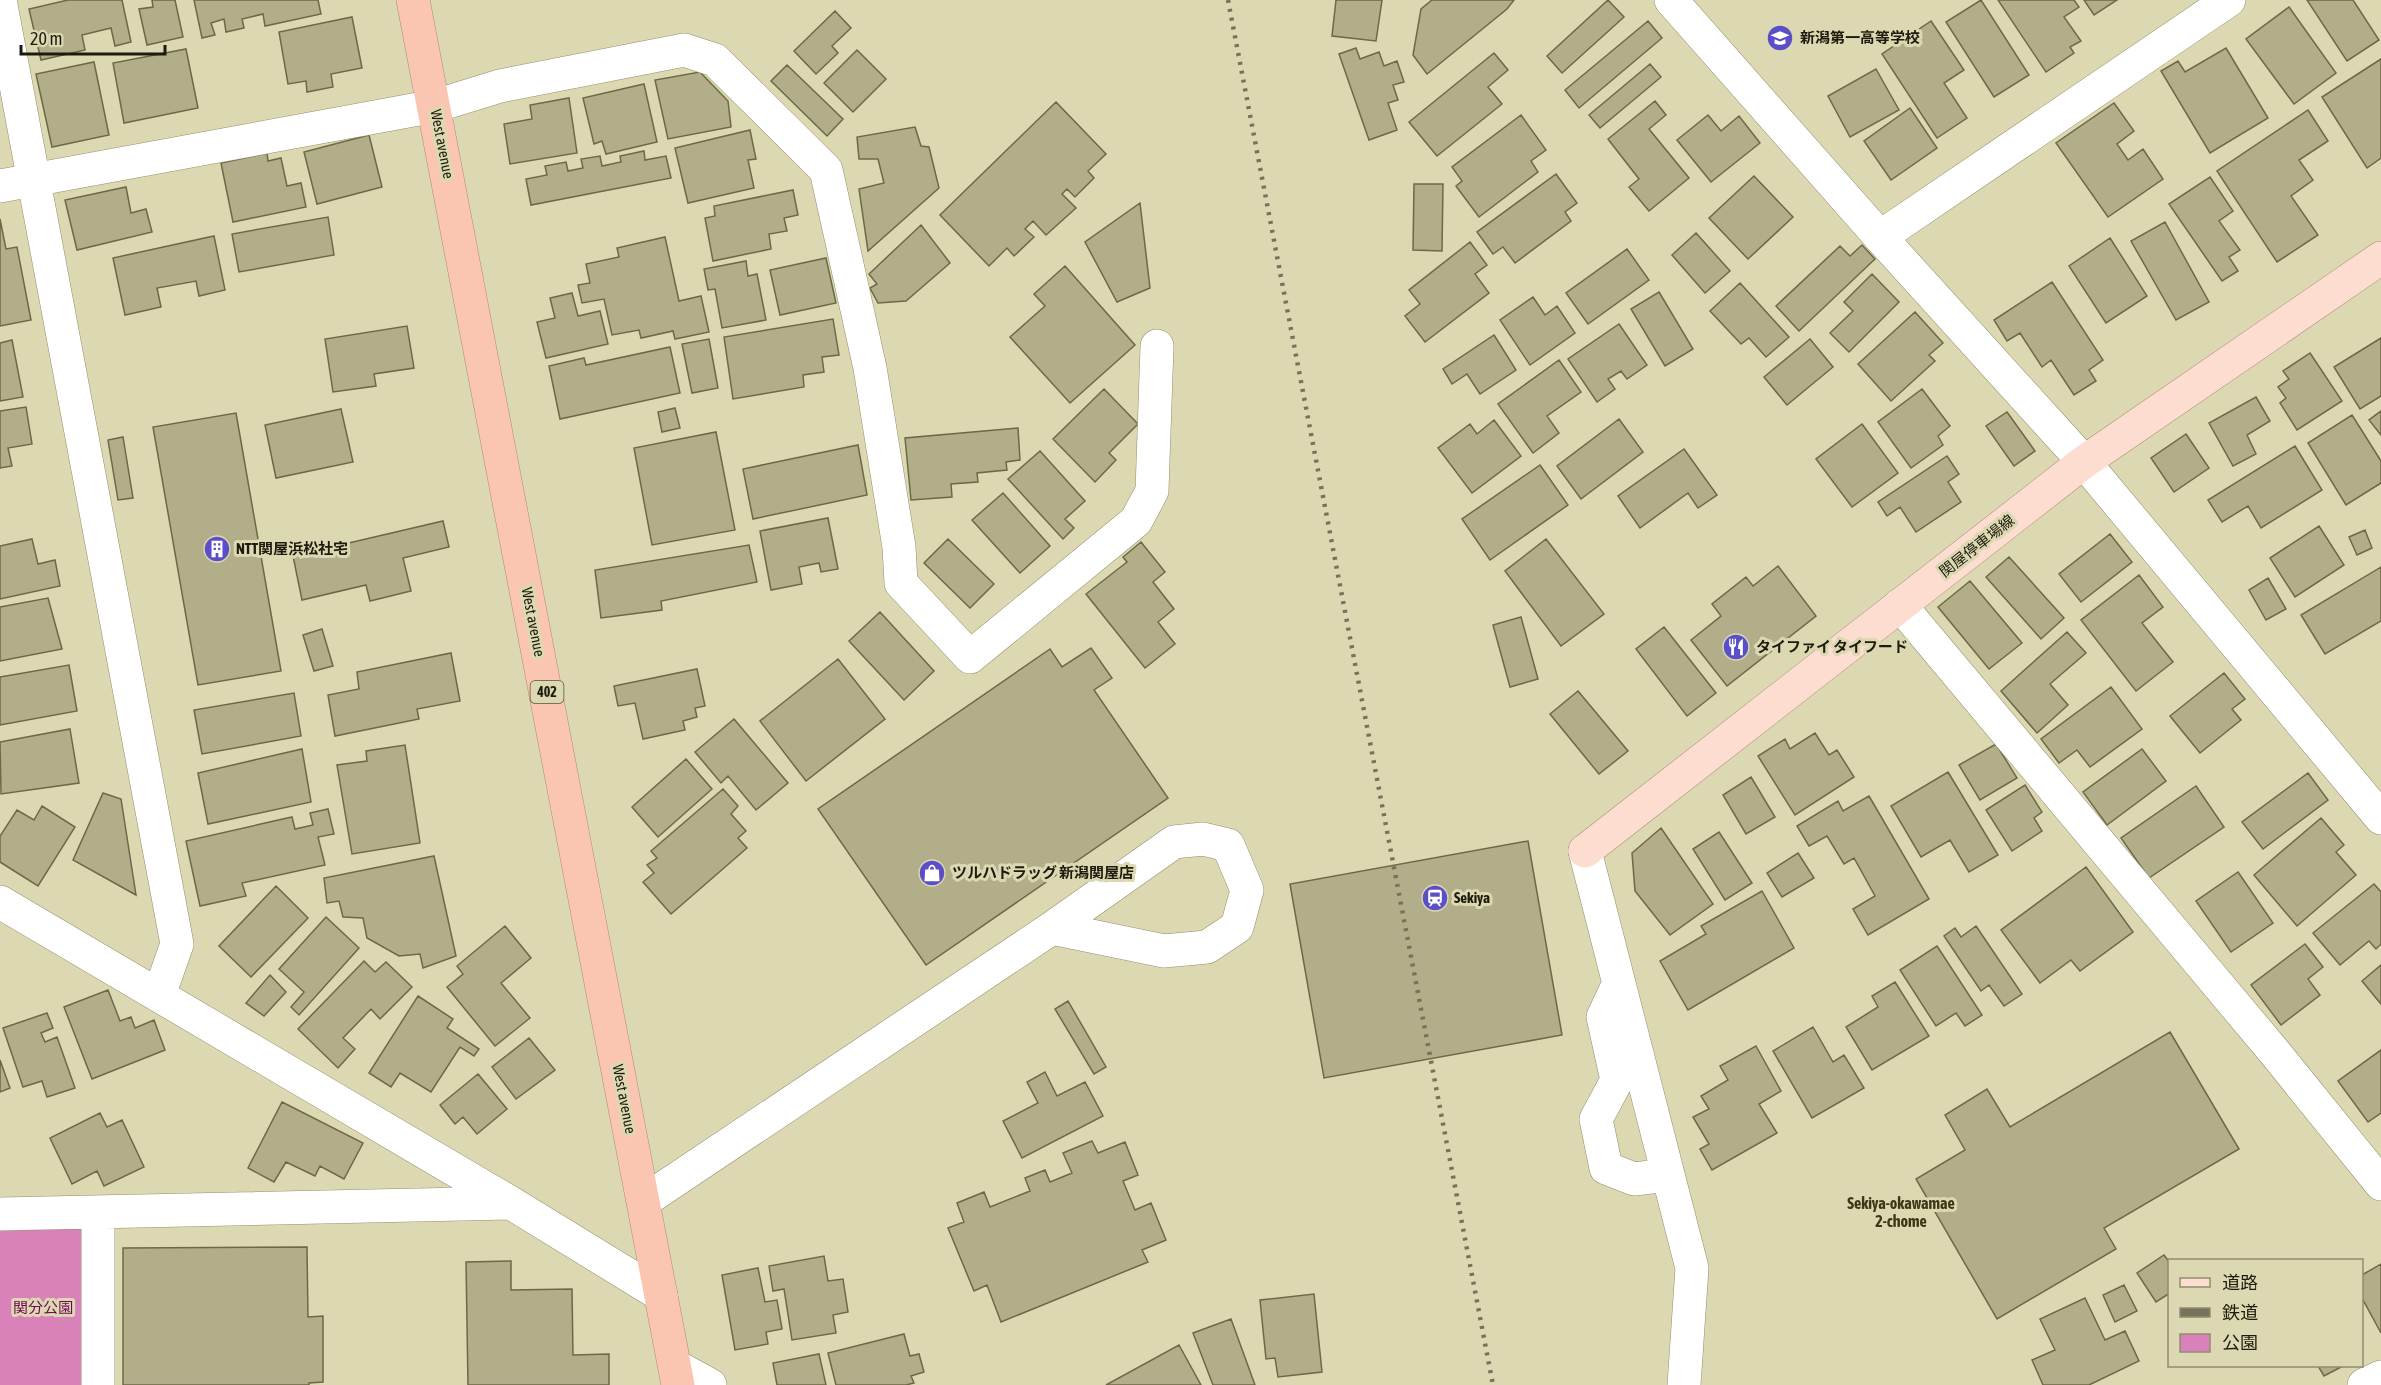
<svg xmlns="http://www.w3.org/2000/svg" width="2381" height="1385" font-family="'Asap Condensed','Noto Sans JP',sans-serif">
<rect width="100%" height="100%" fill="#dcd8b2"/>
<!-- green -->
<path fill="#d982b9" d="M85,1228l3,157h-88v-155z"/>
<!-- building -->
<path fill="#b2ae89" stroke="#6d6947" stroke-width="1.5" d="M68,0h54l9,42 -16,4 -4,-18 -29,7 3,15 -44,10 -12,-51z
M152,0h23l8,37 -36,8 -8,-36 14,-2z
M194,0h124l3,14 -56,12 -2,-12 -21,5 2,9 -18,4 -2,-13 -13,4 4,12 -13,3z
M1336,0h46l-6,41 -44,-5z
M1432,0h82l-7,9 -80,65 -14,-19 8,-46z
M1608,0l16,17 -62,56 -15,-17z
M1981,0l48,75 -35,22 -48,-75z
M1998,0h76l5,7 -15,10 17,24 -11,6 4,6 -28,19z
M2084,0h33l-23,15z
M2307,0h46l26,40 -32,21z
M2289,7l47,66 -42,31 -48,-65z
M835,11l16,17 -19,18 6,7 -22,21 -22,-23z
M352,17l10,51 -31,6 2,13 -26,5 -1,-11 -18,3 -9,-52z
M1648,21l14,17 -83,70 -14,-18z
M1931,21l33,49 -20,13 23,35 -30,20 -55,-84z
M1356,48l4,11 19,-7 5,14 13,-5 7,21 -11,3 5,15 -10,3 9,27 -28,10 -30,-86z
M2226,48l42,70 -58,35 -49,-82 17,-10 7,11z
M186,49l12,59 -74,15 -11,-60z
M857,50l29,29 -33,33 -29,-29z
M1494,53l14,17 -20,17 14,17 -65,52 -28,-34z
M2381,59v99l-14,10 -45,-71z
M94,62l15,73 -57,12 -16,-73z
M1650,64l11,13 -61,51 -11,-13z
M787,65l56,54 -16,17 -56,-55z
M1876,69l23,41 -49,27 -22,-41z
M700,72l28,29 3,26 -63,12 -13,-59z
M644,84l13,58 -51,12 -4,-13 -8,3 -11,-46z
M569,98l8,55 -67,11 -6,-40 28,-5 -2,-14z
M1655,101l11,14 -17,14 40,49 -40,33 -20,-24 10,-8 -31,-40z
M1056,102l50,52 -18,17 6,7 -19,19 -8,-8 -5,5 14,14 -30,27 -13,-14 -8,8 9,8 -20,19 -7,-8 -18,18 -49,-51z
M2114,103l20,28 -17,13 11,16 15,-11 20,30 -55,38 -52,-74z
M1910,108l27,40 -46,32 -27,-39z
M2308,110l20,31 -29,19 14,20 -22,16 27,39 -41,27 -60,-91z
M1521,115l25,35 -15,11 7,11 -59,45 -23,-31 6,-5 -10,-14z
M1708,115l13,16 18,-15 21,27 -49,39 -34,-42z
M915,127l6,19 8,1 10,41 -71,63 -9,-62 25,-6 -6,-24h-19l-2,-22z
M750,130l6,29 -8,1 6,28 -66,15 -13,-55z
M369,135l13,52 -65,17 -13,-52z
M644,151l1,9 21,-4 5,22 -140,27 -5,-26 21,-4 -2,-9 21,-4 2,9 15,-3 -2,-9 19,-3 2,10 19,-4 -1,-6z
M267,153l1,8 13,-3 6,28 14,-3 5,24 -73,15 -12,-59z
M1556,174l21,29 -12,9 6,9 -56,42 -12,-16 -10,7 -16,-22z
M1754,176l39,41 -45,42 -39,-41z
M2210,177l23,34 -14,10 21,29 -11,7 9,14 -16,10 -53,-77z
M1414,184h29l-1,67 -29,-1z
M126,187l5,26 15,-4 6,23 -75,18 -12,-50z
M793,190l5,25 -14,3 3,13 -18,3 2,15 -58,12 -8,-43 10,-2 -1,-10z
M1140,203l10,85 -33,14 -32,-60z
M328,217l6,38 -95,17 -7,-38z
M0,219l6,30 11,-2 14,73 -31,6z
M2165,222l44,80 -33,18 -45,-79z
M921,225l29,38 -44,38 -28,2 -8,-15 7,-4 -8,-10z
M1696,233l34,38 -25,22 -33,-38z
M214,236l11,54 -26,6 -3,-15 -39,7 4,19 -36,8 -12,-57z
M665,237l14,64 22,-5 8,36 -34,7 -2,-8 -32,7 -2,-8 -27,5 -8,-36 -22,4 -4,-18 12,-2 -4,-19 33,-7 -2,-9z
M2110,238l37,58 -41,27 -37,-57z
M1470,242l17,23 -12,9 14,19 -64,49 -20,-26 15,-12 -11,-14z
M1862,245l13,14 -76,72 -23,-25 64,-60 10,10z
M1627,249l22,31 -61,44 -22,-31z
M826,258l10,45 -56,12 -10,-45z
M746,261l2,15 9,-2 9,46 -44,8 -7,-39 -7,1 -4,-21z
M1065,266l70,79 -65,58 -60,-66 35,-31 -11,-12z
M1872,274l27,28 -50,50 -19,-19 23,-22 -9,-9z
M2052,282l51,78 -14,10 7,11 -22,14 -23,-35 -9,7 -22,-34 -13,8 -13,-21z
M1740,283l49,54 -23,20 -17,-19 -8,6 -31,-33z
M1659,292l34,57 -28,17 -34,-57z
M572,293l6,23 22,-5 8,33 -62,14 -9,-36 18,-4 -5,-20z
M1533,297l12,18 12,-9 18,27 -45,32 -30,-45z
M1915,312l28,31 -14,12 6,6 -44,40 -33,-37z
M833,319l6,36 -17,2 2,15 -21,3 1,12 -71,12 -9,-62z
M1619,324l28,41 -20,14 -6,-8 -13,8 7,10 -18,13 -29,-43z
M407,326l7,42 -40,6 2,12 -43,6 -8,-53z
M1494,335l22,35 -36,24 -13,-20 -15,10 -9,-15z
M2381,338v58l-21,13 -26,-42z
M709,339l9,49 -26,5 -10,-49z
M1810,339l23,28 -46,38 -23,-28z
M12,340l11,57 -23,4v-58z
M670,347l10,46 -120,26 -11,-53 35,-8 2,7z
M2310,353l32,48 -45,29 -17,-27 6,-5 -8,-11 11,-8 -6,-8z
M1559,360l22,32 -34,24 12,17 -26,20 -35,-49z
M1104,389l34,35 -29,29 7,7 -21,22 -42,-43z
M1922,389l28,37 -12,10 5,9 -32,23 -33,-46z
M2256,397l14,24 -23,14 9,19 -23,12 -24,-43z
M26,407l6,37 -24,4 4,18 -12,2v-57z
M675,408l5,20 -18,4 -4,-20z
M341,409l12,53 -77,16 -11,-53z
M2381,411v24l-12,-15z
M2007,412l28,39 -21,15 -28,-40z
M236,413l45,258 -83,14 -45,-258z
M2352,415l29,46v22l-35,22 -38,-62z
M1619,419l24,33 -62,47 -24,-33z
M1494,420l27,36 -49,37 -34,-45 32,-24 7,10z
M1862,424l36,49 -46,34 -36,-48z
M1018,428l2,32 -14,2 1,8 -30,3 1,9 -27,2 1,13 -41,3 -6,-62z
M716,432l19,98 -83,15 -18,-97z
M2186,434l23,34 -35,24 -23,-34z
M123,437l10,61 -15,2 -10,-60z
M858,445l9,50 -114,24 -10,-50z
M2295,446l27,44 -61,38 -13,-22 -26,16 -14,-22z
M1684,449l33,46 -19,13 -10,-15 -48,35 -22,-32z
M1040,451l45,50 -20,18 9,9 -11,11 -55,-60z
M1947,456l12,18 -11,8 13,20 -45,30 -16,-25 -13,9 -9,-14z
M1540,465l28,40 -78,55 -28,-41z
M1003,493l47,53 -30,27 -48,-53z
M828,518l10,51 -17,3 -2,-9 -20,4 3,17 -31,6 -11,-59z
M443,521l6,26 -46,11 8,33 -41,10 -4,-16 -64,15 -9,-44z
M2319,526l25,39 -49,32 -25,-39z
M2365,530l7,18 -15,7 -8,-18z
M2110,534l22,28 -51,40 -22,-28z
M32,539l6,25 17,-4 5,26 -60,13v-53z
M948,539l46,45 -24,24 -46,-45z
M1546,539l58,75 -43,32 -56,-75z
M1141,542l24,30 -12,10 21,27 -16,13 17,22 -30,24 -59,-74 41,-32 -4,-5z
M749,545l8,37 -96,19 1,9 -61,8 -6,-48z
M2009,557l55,61 -23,21 -55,-62z
M1778,566l38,50 -89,70 -36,-46 30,-24 -9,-12 34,-27 7,9z
M2381,567v54l-56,33 -24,-39z
M2139,575l24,32 -21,16 31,39 -37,29 -55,-71z
M2268,578l18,31 -20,11 -17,-30z
M1970,581l52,62 -33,26 -51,-62z
M48,598l14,51 -62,12v-54z
M880,612l54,59 -30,29 -55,-59z
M1521,617l17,62 -28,8 -17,-62z
M1664,627l52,66 -29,23 -51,-67z
M322,629l11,37 -19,5 -11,-36z
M2067,632l19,21 -36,31 18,21 -31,28 -36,-42z
M1091,648l21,30 -18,12 74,108 -242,167 -108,-156 232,-160 12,18z
M451,653l9,48 -43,8 2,10 -84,17 -7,-41 31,-6 -2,-17z
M838,659l47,60 -79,62 -46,-60z
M69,665l8,46 -77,14v-48z
M697,669l8,37 -10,2 2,9 -14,4 2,9 -42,9 -8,-36 -17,3 -4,-20z
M2224,673l21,26 -13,10 9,11 -41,33 -30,-37z
M2111,687l31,42 -52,38 -13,-17 -18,13 -18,-24z
M1578,691l50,60 -29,23 -49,-60z
M294,693l7,43 -99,18 -8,-44z
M734,719l54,64 -32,27 -28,-34 -7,7 -26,-31z
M70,729l9,54 -78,11 -1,-52z
M1815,733l14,22 8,-5 17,27 -59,38 -37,-59 27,-17 5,10z
M1996,744l21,34 -37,22 -21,-35z
M405,745l15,98 -68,11 -15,-89 30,-4 -1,-10z
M302,749l9,53 -103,22 -10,-51z
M2142,749l24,32 -59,44 -24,-33z
M686,759l26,30 -54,48 -26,-30z
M1948,772l50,83 -29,17 -19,-32 -29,17 -30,-51z
M2308,773l20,27 -65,49 -21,-27z
M1751,777l24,40 -29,17 -23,-39z
M2025,785l17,27 -8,6 8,13 -30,20 -26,-41z
M2196,786l28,41 -75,51 -28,-40z
M723,789l15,17 -7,8 15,17 -8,7 9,10 -76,66 -28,-32 11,-9 -7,-8 10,-7 -6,-7z
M103,793l18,6 15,96 -63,-35z
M1869,796l60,103 -61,36 -15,-26 22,-13 -21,-38 -10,6 -17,-28 -18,10 -12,-20 41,-25 5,10z
M42,806l33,21 -37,59 -38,-24v-26l17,-26 17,10z
M328,809l6,25 -16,3 7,28 -83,18 4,13 -46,10 -14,-65 106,-24 3,12 18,-4 -3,-12z
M2321,818l23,27 -8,7 20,23 -59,51 -43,-51z
M1661,828l52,76 -43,31 -35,-44 -3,-38z
M1719,832l33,51 -27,17 -32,-51z
M1528,841l34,194 -238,43 -34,-194z
M1798,853l16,25 -32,19 -15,-24z
M434,856l22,100 -33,12 -3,-14 -21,2 -32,-18 -4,-20 -20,-1 -4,-16 -12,2 -3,-25z
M2086,867l47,65 -53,39 -9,-11 -31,23 -39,-53z
M2238,872l35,51 -42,29 -35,-51z
M2374,884l7,8v52l-5,5 -7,-8 -29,24 -27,-32z
M276,886l32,32 -57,59 -32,-31z
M1762,891l32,57 -106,62 -28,-49 46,-27 -5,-8z
M326,917l33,31 -60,67 -8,-8 13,-15 -25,-23z
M505,926l26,32 -30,25 29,35 -35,28 -48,-59 16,-13 -6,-8z
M1976,926l46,68 -18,12 -15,-21 -8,6 -37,-55 11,-8 6,9z
M2305,944l18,23 -15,12 12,16 -39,30 -30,-40z
M1937,946l45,69 -17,11 -9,-13 -20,13 -36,-56z
M364,961l11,11 11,-10 26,25 -32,32 -9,-10 -28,29 12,11 -17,19 -40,-39z
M2381,965v39l-19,-23z
M270,975l16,17 -22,24 -18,-13z
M1895,982l34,54 -57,34 -26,-43 32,-20 -6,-11z
M108,990l12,31 11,-4 4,11 19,-8 11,30 -73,29 -28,-72z
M418,996l35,23 -6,9 32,21 -5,7 -14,-9 -29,45 -31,-19 -9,14 -22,-14z
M1068,1001l38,66 -12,7 -39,-65z
M47,1013l6,15 -12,5 4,9 12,-5 18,51 -28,9 -5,-16 -19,6 -20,-59z
M1813,1027l20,35 11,-7 20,33 -52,30 -39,-67z
M2170,1032l69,117 -135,79 12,21 -119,70 -81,-140 49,-29 -20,-35 42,-26 23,38z
M529,1038l26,32 -39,29 -24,-32z
M1756,1046l25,45 -22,13 18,29 -65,37 -12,-21 9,-5 -16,-27 16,-8 -8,-13 27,-16 -8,-14z
M2381,1050v63l-13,9 -30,-41z
M0,1060l10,28 -10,4z
M1045,1072l12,24 28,-14 18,34 -81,42 -19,-37 35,-18 -11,-21z
M478,1074l29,35 -30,25 -14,-17 -8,7 -15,-19z
M282,1102l81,41 -19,36 -24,-13 -5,10 -29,-14 -12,20 -26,-14z
M100,1113l7,14 15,-7 22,47 -40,19 -7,-15 -25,13 -22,-46z
M1092,1141l6,12 27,-11 13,33 -15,6 12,29 16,-7 15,37 -24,10 6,12 -147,60 -14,-37 -13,6 -26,-63 16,-6 -7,-19 27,-11 6,15 40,-16 -5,-13 20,-8 5,12 22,-9 -9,-20z
M307,1247l1,70 15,-1v66l-14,1v2h-186v-137z
M2164,1255l6,8v30l-14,9 -19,-29z
M824,1256l4,25 15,-2 5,33 -15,3 3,18 -44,7 -8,-51 -11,2 -4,-25z
M511,1261v29l61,-1 1,66 36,-1v31h-141l-2,-123z
M2381,1264v69l-19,-35v-23z
M758,1268l7,34 12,-2 5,29 -16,3 2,12 -33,6 -13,-75z
M2124,1285l13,26 -22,11 -12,-27z
M1314,1294l8,78 -44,5 -3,-19 -9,1 -6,-59z
M2085,1298l20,42 20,-9 14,30 -50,24h-46l-11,-25 23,-10 -15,-31z
M1231,1319l24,66h-42l-20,-52z
M904,1334l6,22 9,-2 5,18 -13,4 3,7 -8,2h-70l-8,-32z
M1179,1345l22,40h-95z
M819,1354l7,31h-49l-4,-22z
M2318,1366h25l-19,10z"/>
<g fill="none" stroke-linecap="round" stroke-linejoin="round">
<defs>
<path id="minor" d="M0,0l177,944 -18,51
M1671,0l209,237 204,225 297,356
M0,186l435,-80 65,-20 184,-36 31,10 111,110 44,198 29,179 2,36 69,74 166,-136 16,-30 5,-145
M1880,237l349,-237
M1900,605l376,449 105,130
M1585,851l107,417 -8,117
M0,902l511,301 150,92
M1619,983l-16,34 14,63 -21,39 10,49 28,11 34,-4
M644,1201l408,-273 122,-86 29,-3 25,6 19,45 -10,37 -30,20 -43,4 -112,-23
M98,1212v173
M0,1214l511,-11
M675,1366l35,19
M2364,1385l17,-8"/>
<path id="major" d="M1585,851l499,-389 297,-204"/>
<path id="highway" d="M413,0l265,1385"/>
</defs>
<!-- minor casing -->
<use href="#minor" stroke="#938f6b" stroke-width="34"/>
<!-- major casing -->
<use href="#major" stroke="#ad8a78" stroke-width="34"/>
<!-- highway casing -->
<use href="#highway" stroke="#ad8a78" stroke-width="34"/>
<!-- minor -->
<use href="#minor" stroke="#fff" stroke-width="33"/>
<!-- major -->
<use href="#major" stroke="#fdddd0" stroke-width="33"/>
<!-- highway -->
<use href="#highway" stroke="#fbc6b1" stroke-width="33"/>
<!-- rail -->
<path stroke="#76735a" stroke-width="4.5" stroke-dasharray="3 6" stroke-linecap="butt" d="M1228,0l265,1385"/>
</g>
<!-- icons -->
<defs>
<symbol id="school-disc" viewBox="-11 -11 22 22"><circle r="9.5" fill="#5b4fc7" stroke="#dcd8b2"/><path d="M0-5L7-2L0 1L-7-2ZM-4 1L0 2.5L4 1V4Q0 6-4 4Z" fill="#fff"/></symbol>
<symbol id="building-disc" viewBox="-11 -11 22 22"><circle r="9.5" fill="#5b4fc7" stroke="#dcd8b2"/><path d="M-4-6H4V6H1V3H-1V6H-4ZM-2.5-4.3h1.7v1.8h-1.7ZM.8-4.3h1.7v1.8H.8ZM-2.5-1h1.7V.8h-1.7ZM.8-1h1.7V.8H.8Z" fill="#fff"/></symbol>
<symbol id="restaurant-disc" viewBox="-11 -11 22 22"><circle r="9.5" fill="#5b4fc7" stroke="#dcd8b2"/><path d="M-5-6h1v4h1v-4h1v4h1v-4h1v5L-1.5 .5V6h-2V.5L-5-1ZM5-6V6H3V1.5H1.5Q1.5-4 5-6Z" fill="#fff"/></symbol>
<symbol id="shop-disc" viewBox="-11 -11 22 22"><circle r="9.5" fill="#5b4fc7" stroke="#dcd8b2"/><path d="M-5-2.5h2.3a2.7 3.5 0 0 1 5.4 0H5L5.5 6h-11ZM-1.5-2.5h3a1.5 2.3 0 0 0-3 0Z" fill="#fff"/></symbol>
<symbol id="station-disc" viewBox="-11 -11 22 22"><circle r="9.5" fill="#5b4fc7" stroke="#dcd8b2"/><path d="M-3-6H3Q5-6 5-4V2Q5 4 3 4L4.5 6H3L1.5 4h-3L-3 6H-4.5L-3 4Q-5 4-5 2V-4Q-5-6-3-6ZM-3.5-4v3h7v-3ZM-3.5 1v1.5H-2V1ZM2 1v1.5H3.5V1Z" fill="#fff"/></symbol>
</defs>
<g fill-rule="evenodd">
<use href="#school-disc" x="1765" y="23" width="30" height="30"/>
<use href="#building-disc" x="202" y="534" width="30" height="30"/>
<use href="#restaurant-disc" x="1721" y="632" width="30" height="30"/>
<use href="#shop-disc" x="917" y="858" width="30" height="30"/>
<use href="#station-disc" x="1420" y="883" width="30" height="30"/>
</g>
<g text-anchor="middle" stroke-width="6" stroke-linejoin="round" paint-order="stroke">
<!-- shield labels -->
<rect fill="#dcd8b2" stroke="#56543e" stroke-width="1.5" x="530.5" y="681" width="33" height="22" rx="4.5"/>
<g font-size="14" font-weight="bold" fill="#1d1b0d">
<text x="547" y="697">402</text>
</g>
<!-- poi labels -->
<g font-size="15" font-weight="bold" fill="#1d1b0d" stroke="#dcd8b2" text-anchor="start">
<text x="1800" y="43">新潟第一高等学校</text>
<text x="236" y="554">NTT関屋浜松社宅</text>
<text x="1756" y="652">タイファイ タイフード</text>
<text x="952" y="878">ツルハドラッグ 新潟関屋店</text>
<text x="1454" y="903">Sekiya</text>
</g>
<!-- street labels -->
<g font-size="15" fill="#1d1b0d" stroke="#dcd8b2">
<text transform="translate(442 144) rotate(79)" y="5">West avenue</text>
<text transform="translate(1977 546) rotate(-38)" y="5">関屋停車場線</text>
<text transform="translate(533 622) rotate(79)" y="5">West avenue</text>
<text transform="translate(624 1099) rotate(79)" y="5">West avenue</text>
</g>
<!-- park labels -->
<g font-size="15" fill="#730557" stroke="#dcd8b2">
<text x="43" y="1313">関分公園</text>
</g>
<!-- neighbourhood labels -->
<g font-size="16" font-weight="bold" fill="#3d3918" stroke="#dcd8b2">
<text x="1901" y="1209">Sekiya-okawamae<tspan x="1901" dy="18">2-chome</tspan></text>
</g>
</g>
<!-- legend -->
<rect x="2168" y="1259" width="195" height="108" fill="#dcd8b2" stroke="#908c70" stroke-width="1.5"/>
<rect x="2180" y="1278" width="30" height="9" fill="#fdddd0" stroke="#908c70" stroke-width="1.5"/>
<text x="2222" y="1289" font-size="18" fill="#1d1b0d">道路</text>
<rect x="2180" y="1308" width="30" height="9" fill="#76735a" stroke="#908c70" stroke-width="1.5"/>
<text x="2222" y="1319" font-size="18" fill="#1d1b0d">鉄道</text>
<rect x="2180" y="1334" width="30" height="18" fill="#d982b9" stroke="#908c70" stroke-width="1.5"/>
<text x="2222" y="1349" font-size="18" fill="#1d1b0d">公園</text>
<!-- scale -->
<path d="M21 45v9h144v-9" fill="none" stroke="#1d1b0d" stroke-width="3"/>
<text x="30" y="45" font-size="18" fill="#1d1b0d" stroke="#dcd8b2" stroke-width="4.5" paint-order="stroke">20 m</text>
</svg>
